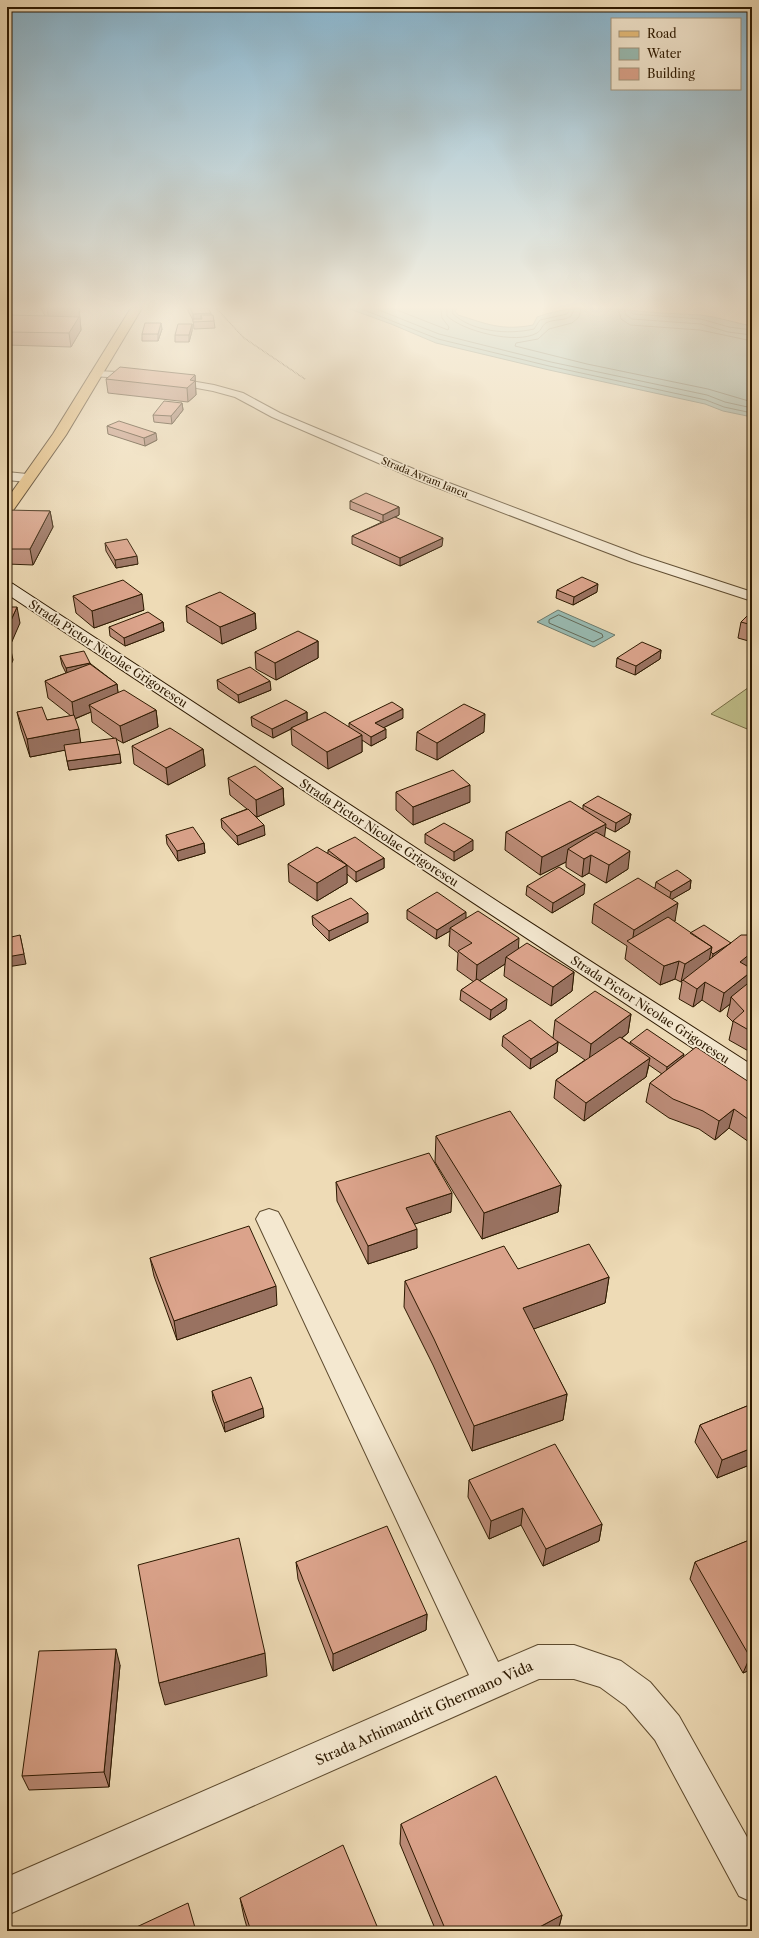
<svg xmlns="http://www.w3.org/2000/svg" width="759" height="1938" font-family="'Libre Caslon Text',serif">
<rect width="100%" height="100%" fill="#eedbb6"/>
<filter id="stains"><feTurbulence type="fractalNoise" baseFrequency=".005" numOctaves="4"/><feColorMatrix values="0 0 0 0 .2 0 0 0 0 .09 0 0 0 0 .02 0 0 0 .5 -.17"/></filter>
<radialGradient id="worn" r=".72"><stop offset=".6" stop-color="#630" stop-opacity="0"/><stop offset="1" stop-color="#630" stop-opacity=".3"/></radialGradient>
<!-- green -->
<path fill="#bfbe89" stroke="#766c44" d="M752,685v46l-41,-17z"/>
<!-- water -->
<path fill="#99bbb2" stroke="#6e7a6b" d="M347,308h110l-2,3 3,4c29,9 44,16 75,10l4,-8c40,-15 82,-7 124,-4 13,1 27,1 40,2 17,2 34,8 51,11v91l-29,-6 -18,-7 -156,-34 -113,-27 -45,-19z
M558,610l57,25 -21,12 -57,-25z"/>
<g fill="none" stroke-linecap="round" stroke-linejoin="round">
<!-- shore -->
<path stroke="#636a59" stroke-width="1" d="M359,308l79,31 111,27 157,34 18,7 28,6
M374,308l65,26 112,28 156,33 18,7 27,6
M392,308l56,22 1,-3 -7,-9 -1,-10
M447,308v8c16,15 69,29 90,17 5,-3 5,-9 11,-11 8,-3 16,-1 23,-6l4,-8
M453,308l-1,5c20,19 56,22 82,16l6,-9 27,-6 3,-6
M581,308l-2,9 -7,6 -23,6 -11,10 -22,4 -1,3 72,18 121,25 44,13
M618,308l3,11 9,6 70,5 52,11
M624,308l2,7 6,4 69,5 27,8 24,3
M629,308l4,6 68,5 28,8 23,3
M559,615l43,19 1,3 -10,5 -44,-19v-3z"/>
<defs>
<path id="lane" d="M96,371l43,2 6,3 -6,3 -47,-3 -2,-2z
M168,377l46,8 29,8 37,20 148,62 214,81 110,36v9l-120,-39 -212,-81 -148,-64 -37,-20 -22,-6 -49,-9 -2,-2z
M7,472l20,2 6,4 -6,4 -20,-2z"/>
<path id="street" d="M269,1209l9,3 4,7 216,443 40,-17h36l47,16 29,21 29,34 73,130v56l-13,-6 -84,-156 -29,-34 -26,-19 -26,-8h-35l-532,236v-38l462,-202 -213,-456 4,-7z"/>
<path id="secondary" d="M7,582l6,2 490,321 249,160v20l-8,-3 -737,-488z"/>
<path id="primary" d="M131,308h11l-76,127 -54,77 -5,1v-14l46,-65z"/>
</defs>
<!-- lane casing -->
<use href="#lane" stroke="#5d4a2e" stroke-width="2"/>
<!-- street casing -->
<use href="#street" stroke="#5d4a2e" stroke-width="2"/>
<!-- secondary casing -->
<use href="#secondary" stroke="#2d1900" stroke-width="2"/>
<!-- primary casing -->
<use href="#primary" stroke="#2d1900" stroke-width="2"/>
<!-- path -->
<path stroke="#2d1900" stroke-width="1.5" stroke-dasharray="0.5 1" stroke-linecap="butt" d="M216,308l28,30 61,41"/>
<!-- lane -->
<use href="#lane" fill="#f4e8d0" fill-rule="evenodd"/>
<!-- street -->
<use href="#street" fill="#f4e8d0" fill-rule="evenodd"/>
<!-- secondary -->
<use href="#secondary" fill="#f4e8d0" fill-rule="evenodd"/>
<!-- primary -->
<use href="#primary" fill="#e7be7b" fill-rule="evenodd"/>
</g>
<!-- wall -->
<path fill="#bc8c78" stroke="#2d1900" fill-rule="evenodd" d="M41,308h38l2,22 -10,17 -64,-2v-24l38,-5z
M188,308h20l6,13 1,7 -21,1 -1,-9 -5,-9z
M192,324v7l-3,11h-14v-7z
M162,329l-4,12h-16v-7z
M195,375l1,20 -8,7 -80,-9 -2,-14z
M182,403l1,7 -11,14 -18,-2 -1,-7z
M107,426l50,14 -12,6 -37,-12z
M350,501l49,6v8l-4,2 47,29 -42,20 -48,-22v-8l30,-14 -32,-13z
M7,511h43l3,16 -20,38 -26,-1z
M105,543l33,21 -22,4 -10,-17z
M557,590l40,2 -24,13 -17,-7z
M73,596l71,14 -50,18 -18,-15z
M186,606l69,7 1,16 -34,15 -35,-22z
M752,611v31l-14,-4 3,-16z
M163,622l1,9 -39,15 -15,-10 -1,-9z
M318,641v17l-42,22 -20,-11 -1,-17z
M661,650l-1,9 -25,16 -19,-8 1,-9z
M60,656l30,7 1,1 26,20 1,9 38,17 2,17 -35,16 -7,-4 5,24 -52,7 -4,-20 -35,7 -9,-28 -4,-17 30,8 24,-4 -23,-18 -3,-17 21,-8 -4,-8zM91,712l1,10 23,17 -34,4 -6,-24z
M217,680l54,10 -32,13 -21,-14z
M307,712v8l42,7v-4l54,-5 -20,10 3,10 -15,8 -9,-6v12l-34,17 -36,-24 -1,-16 -18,9 -21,-12 -1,-9z
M417,732h67l-47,28 -21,-10z
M132,746l71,3 2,17 -37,19 -34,-21z
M228,778l55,10 1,17 -27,12 -6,-4 14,22 -27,10 -16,-17 -1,-9 26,-10 -17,-14z
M396,792l74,10 -57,23 -17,-15z
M583,805l48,9 -2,9 -14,9 -10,-5 -1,9 24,33 -22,14 -17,-10 -7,4 -16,-10v-5l-26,13 -35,-25 1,-18 77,-23z
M425,834l48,16 -19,11 -29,-18z
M166,835l38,8 1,10 -27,8 -11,-17z
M328,850l56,8v10l-28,14 -9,-8v9l-30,18 -28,-19 -1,-18 40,-11z
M691,880l-1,9 -18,10 3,22 -1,1 16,11 41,10 21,-6v26l-3,4 3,2v8l-1,4 1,-1v73l-23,-13 4,-18 -6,-6 3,-12 -10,8 -18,-12 -9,7 -14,-8 3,-17h-1l-6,-3 -15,6 -35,-26 2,-13 -35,-23 2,-19 61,-16 1,-6z
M527,886l57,8 -32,19 -26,-18z
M407,910l59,8 52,31 56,23 -2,19 -21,15 -47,-30 1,-12 -26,17 27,28 -16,11 -30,-20 1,-10 13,-8 -17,-12 1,-17 -9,-7 1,-15 -14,8 -29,-20z
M312,916l56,6 -39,19 -16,-16z
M631,1014l-3,19 -6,5 8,6v-2l53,15 69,27v55l-3,3 -20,-14 -14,12 -16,-11 -30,-11 -23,-16 4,-19 12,-9 -13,-9 -3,12 -62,44 -30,-23 2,-18 29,-20 -28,-19 1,1 -1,10 -27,17 -28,-23 1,-10 50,2 2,-18z
M436,1136l125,49 -3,27 -76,27 -47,-77z
M336,1182l115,30 -37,12 3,24 -49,16 -31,-63z
M150,1258l127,47 -100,35 -23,-64z
M518,1269l91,8 -4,26 -72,26 34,65 -4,26 -91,31 -39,-86 -29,-58 1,-26z
M212,1391l52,26 -39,15 -12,-32z
M752,1404v60l-35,14 -22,-36 5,-17z
M469,1480l133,44 -3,17 -56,25 -22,-41 -32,14 -21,-42z
M752,1539v130l-9,4 -53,-94 5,-17z
M296,1562l131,52 -1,16 -93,41 -35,-92z
M120,1665l-11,122 -80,3 -7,-14z
M401,1824l161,91 -4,16h-122l-36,-87z
M240,1898l139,33h-131l-4,-14z"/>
<!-- shaded-wall -->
<path fill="#997261" stroke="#2d1900" d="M47,308h32l2,22 -10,17 -2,-14 -20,-12z
M211,313v6l-10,-4v5l-8,1v-7z
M161,323l1,6 -4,12v-7z
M192,324v7l-3,11v-7z
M195,375l1,20 -8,7 -1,-14 3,-8z
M182,403l1,7 -11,14 -1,-8z
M156,433l1,7 -12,6 -1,-8z
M399,507v8l-16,8v-8z
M50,511l3,16 -20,38 -3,-16z
M443,538l-1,8 -42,20v-8z
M137,556l1,8 -22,4 -1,-8z
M598,584l-1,8 -24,13 1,-8z
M142,594l2,16 -50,18 -2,-17z
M17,607l3,16 -10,23 3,14 -6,14v-24l2,-5 -2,-8v-8z
M255,613l1,16 -34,15 -2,-17z
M163,622l1,9 -39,15 -1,-8z
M318,641v17l-42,22 -1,-17z
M661,650l-1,9 -25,16 1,-9z
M90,663l2,9 -24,5 -2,-9z
M270,681l1,9 -32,13 -1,-8z
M117,684l2,17 -30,4 2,7 -17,7 -2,-17z
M403,709v9l-28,14v-9z
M156,710l2,17 -35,16 -3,-17z
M307,712v9l-16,7v1l-18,9 -1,-9z
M485,714l-1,18 -47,28v-17z
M79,729l2,18 -51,10 -3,-18z
M386,729v9l-15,8v-9z
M362,735v17l-34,17 -1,-17z
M203,749l2,17 -37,19 -2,-17z
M120,754l1,9 -52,7 -2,-9z
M470,785v17l-57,23v-18z
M283,788l1,17 -27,12 -1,-17z
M631,814l-2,9 -14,9 1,-9z
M606,824l-2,18 -36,7 -2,13 -26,13 2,-18z
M264,825l1,10 -27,10 -1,-9z
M473,840v10l-19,11v-9z
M204,843l1,10 -27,8 -1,-10z
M630,851l-2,18 -22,14 3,-18z
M591,855l-2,18 -7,4 2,-18z
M384,858v10l-28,14v-10z
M347,865v18l-30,18v-18z
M691,880l-1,9 -21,12 2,-9z
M585,884l-1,10 -32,19 1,-10z
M678,903l-3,18 -40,25 -3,-2 2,-14z
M466,912v10l-16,6v3l-14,8 1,-9z
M368,913v9l-39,19v-10z
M20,935l6,29 -19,3v-10z
M519,938l-1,18 -12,1 -1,7 -29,19 1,-18z
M731,943l-20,21 2,-10z
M712,947l-4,19 -25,14 -2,2 4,-18z
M752,951v12l-5,9 -7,-10z
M679,961l-4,18 -15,6 4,-19z
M752,971v6l-3,11 -18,9 -1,7 -10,8 4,-19z
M574,972l-2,19 -21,15 2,-19z
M705,982l-3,18 -9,7 4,-18z
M507,999l-1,10 -16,11 1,-10z
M631,1014l-3,19 -39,30 2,-19z
M558,1042l-1,10 -27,17 1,-10z
M684,1054l-2,9 -16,13 1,-9z
M650,1058l-4,19 -62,44 2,-18z
M734,1109l-5,19 -14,12 4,-19z
M752,1131v8l-3,3z
M561,1185l-3,27 -76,27 2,-26z
M452,1193l-1,19 -45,15v-19z
M417,1229v19l-49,16v-18z
M609,1277l-4,26 -85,31 3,-26z
M276,1286l1,19 -100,35 -3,-19z
M567,1394l-4,26 -91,31 2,-25z
M263,1408l1,9 -39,15 -1,-9z
M752,1448v16l-35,14 5,-18z
M523,1508l-2,17 -32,14 2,-18z
M602,1524l-3,17 -56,25 3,-17z
M7,1573l1,4 -1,8z
M427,1614l-1,16 -93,41v-17z
M116,1649l4,16 -11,122 -5,-15z
M265,1653l2,23 -102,29 -6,-22z
M752,1656v13l-9,4 7,-16z
M562,1915l-4,16h-26z"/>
<!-- building -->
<path fill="#dba38b" stroke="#2d1900" d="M190,308h18l3,5 -18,1z
M12,315l67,2 -10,16 -62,-1v-11z
M201,315h12l1,6 -21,1v-3h9z
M145,323h16l-3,11h-16z
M178,324h14l-3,11h-14z
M120,367l75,8 -5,5 5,1 -8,7 -81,-9z
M164,401l18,2 -11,13 -18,-1z
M119,421l37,12 -12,5 -37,-12z
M366,493l33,14 -16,8 -33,-14z
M8,510l42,1 -20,38h-23v-38z
M395,517l48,21 -43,20 -48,-22z
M127,539l10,17 -22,4 -10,-17z
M582,577l16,7 -24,13 -17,-7z
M123,580l19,14 -50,17 -19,-15z
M220,592l35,21 -35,14 -34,-21z
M7,607h10l-10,22z
M752,611v14l-11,-3z
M148,612l15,10 -39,16 -15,-11z
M298,631l20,10 -43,22 -20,-11z
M642,642l19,8 -25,16 -19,-8z
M7,643h3l-3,7z
M84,651l6,12 -24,5 -6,-12z
M90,664l27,20 -45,18 -27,-21z
M250,667l20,14 -32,14 -21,-15z
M124,690l32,20 -36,16 -31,-21z
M286,700l21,12 -35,17 -21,-12z
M392,702l11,7 -28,14 11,6 -15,8 -22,-14z
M464,704l21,10 -48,29 -20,-11z
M42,707l5,13 27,-5 5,14 -52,10 -10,-27z
M325,712l37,23 -35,17 -36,-24z
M170,728l33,21 -37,19 -34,-22z
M116,738l4,16 -53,7 -3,-16z
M255,766l28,22 -27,12 -28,-22z
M453,770l17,15 -57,22 -17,-15z
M598,796l33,18 -15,9 -33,-18z
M570,801l36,23 -64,33 -36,-25z
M248,809l16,16 -27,11 -16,-17z
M444,823l29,17 -19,12 -29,-18z
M193,827l11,16 -27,8 -11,-16z
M596,832l34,19 -21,14 -18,-10 -7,4 -16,-10z
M355,837l29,21 -28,14 -28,-22z
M317,847l30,18 -30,18 -29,-19z
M559,867l26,17 -32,19 -26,-17z
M677,870l14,10 -20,12 -15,-10z
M638,878l40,25 -44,27 -40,-26z
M437,892l29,20 -29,18 -30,-20z
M351,898l17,15 -39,18 -17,-15z
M478,911l41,27 -42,27 -19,-14 14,-8 -22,-15z
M668,917l44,30 -27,17 -6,-3 -15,5 -37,-25z
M704,925l27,18 -18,11 -2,-2 1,-5 -22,-14z
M20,935l4,19 -17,3v-19z
M741,935h8l3,2v14l-1,2 -11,9 12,7v2l-28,22 -19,-11 -8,7 -14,-9z
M527,943l47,29 -21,15 -47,-30z
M477,979l30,20 -16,11 -30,-20z
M752,980v52l-19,-11 11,-10 -13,-14z
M595,991l36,23 -40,30 -36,-24z
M530,1020l28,22 -27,17 -28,-23z
M647,1029l37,25 -17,13 -37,-25z
M620,1037l30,21 -64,45 -30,-23z
M696,1047l56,37v38l-18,-13 -15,12 -16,-10 -30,-12 -23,-16z
M510,1111l51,74 -77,28 -48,-77z
M429,1153l23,40 -46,15 11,21 -49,17 -32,-64z
M249,1226l27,60 -102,35 -24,-63z
M589,1244l20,33 -86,31 44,86 -93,32 -40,-87 -29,-58 99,-35 14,23z
M251,1377l12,31 -39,15 -12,-32z
M752,1404v44l-30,12 -22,-35z
M555,1444l47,80 -56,25 -23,-41 -32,13 -22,-41z
M387,1526l40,88 -94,40 -37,-92z
M239,1538l26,115 -106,30 -21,-118z
M752,1539v117l-2,1 -55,-95z
M116,1649l-12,123 -82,4 17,-125z
M496,1776l66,139 -30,16h-86l-45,-107z
M343,1845l36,86h-128l-11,-33z
M188,1903l8,28h-68z"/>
<!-- sky -->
<linearGradient id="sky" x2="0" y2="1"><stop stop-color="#88b7d2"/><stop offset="0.53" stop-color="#f7efde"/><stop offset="1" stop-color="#f7efde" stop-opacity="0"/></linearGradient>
<rect width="759" height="579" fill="url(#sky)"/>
<g text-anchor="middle" stroke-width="3.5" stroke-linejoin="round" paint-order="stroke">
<!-- far-street labels -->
<g font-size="10" fill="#2d1900" stroke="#f4e8d0">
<text transform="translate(425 477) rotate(22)" y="4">Strada Avram Iancu</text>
</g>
<!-- street labels -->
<g font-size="12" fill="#2d1900" stroke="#f4e8d0">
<text transform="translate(108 654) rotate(33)" y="4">Strada Pictor Nicolae Grigorescu</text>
<text transform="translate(379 833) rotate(33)" y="4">Strada Pictor Nicolae Grigorescu</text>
<text transform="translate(650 1010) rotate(33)" y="4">Strada Pictor Nicolae Grigorescu</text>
</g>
<!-- near-street labels -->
<g font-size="14" fill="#2d1900" stroke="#f4e8d0">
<text transform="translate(424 1713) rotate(-24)" y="5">Strada Arhimandrit Ghermano Vida</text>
</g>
</g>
<!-- margin -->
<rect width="759" height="1938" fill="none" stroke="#eedbb6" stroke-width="24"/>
<rect x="8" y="8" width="743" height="1922" fill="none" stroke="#2d1900" stroke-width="2"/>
<rect x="12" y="12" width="735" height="1914" fill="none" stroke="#2d1900"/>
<!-- legend -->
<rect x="611" y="18" width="130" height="72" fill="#f4e8d0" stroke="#a4957d"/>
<rect x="619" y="31" width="20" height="6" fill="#e7be7b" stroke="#a4957d"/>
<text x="647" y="38" font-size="12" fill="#2d1900">Road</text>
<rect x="619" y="48" width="20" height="12" fill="#99bbb2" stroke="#a4957d"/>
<text x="647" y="58" font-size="12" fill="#2d1900">Water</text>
<rect x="619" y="68" width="20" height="12" fill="#dba38b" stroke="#a4957d"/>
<text x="647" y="78" font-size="12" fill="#2d1900">Building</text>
<rect width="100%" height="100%" filter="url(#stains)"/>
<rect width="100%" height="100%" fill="url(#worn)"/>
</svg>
